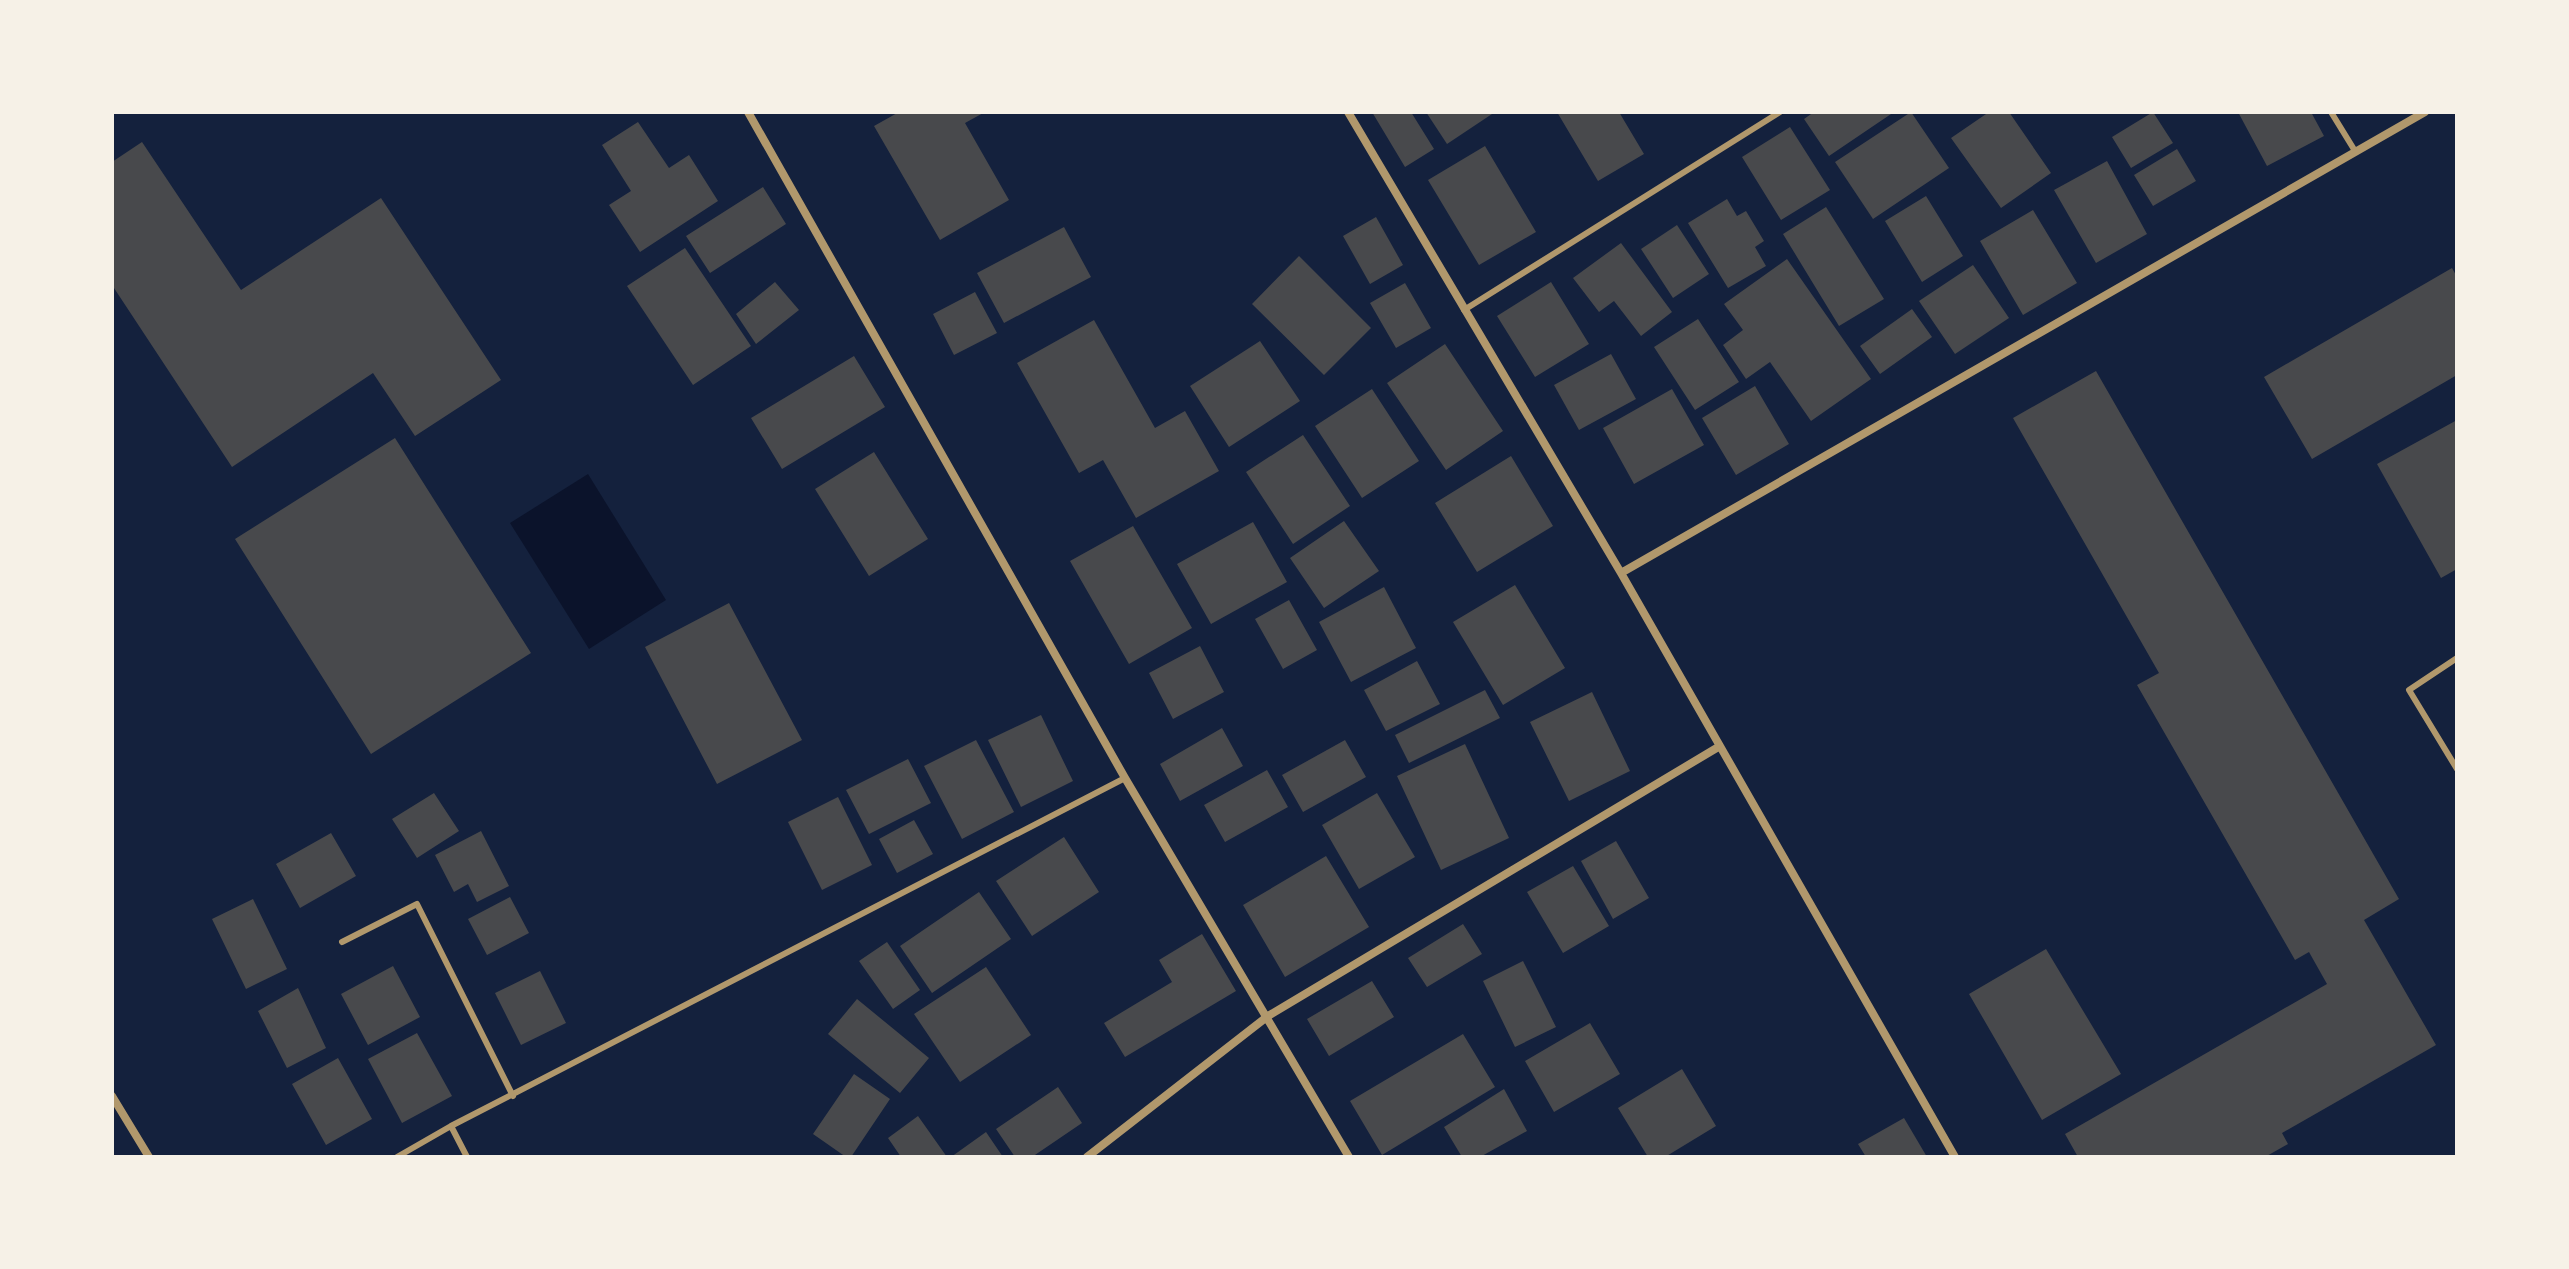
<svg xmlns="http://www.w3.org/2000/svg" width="2569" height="1269" font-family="'PT Serif',serif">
<rect width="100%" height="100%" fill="#14213d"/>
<!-- water -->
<path fill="#0b132b" d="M588,474l78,126 -77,49 -79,-126z"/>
<!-- building -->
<path fill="#48494c" d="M899,112h86l-20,11 44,77 -69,40 -66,-114z
M1372,112h39l23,37 -29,18z
M1426,112h69l-48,32z
M1557,112h62l25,42 -46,27z
M1814,112h80l-65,44 -25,-37z
M1911,112l38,56 -76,51 -38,-57z
M1989,112h20l42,61 -50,35 -50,-70z
M2153,112l20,31 -42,25 -19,-31z
M2238,112h73l13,24 -57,30z
M638,122l31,46 20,-13 29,46 -78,51 -31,-47 22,-14 -29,-46z
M1790,127l40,63 -49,30 -39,-63z
M142,142l99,148 140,-92 120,182 -86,56 -42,-63 -141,94 -120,-182v-123z
M1485,146l51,86 -57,33 -51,-85z
M2177,149l19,32 -43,25 -19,-31z
M2107,161l40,73 -51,29 -42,-73z
M763,187l23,37 -76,49 -24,-37z
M1926,196l37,60 -41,26 -37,-61z
M1727,199l10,17 9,-5 18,30 -9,6 11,19 -38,22 -40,-65z
M1826,207l58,92 -45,27 -56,-92z
M2033,210l44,73 -54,32 -43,-74z
M1376,217l27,48 -33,19 -27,-48z
M1677,225l32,49 -36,24 -32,-49z
M1064,227l27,50 -87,46 -27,-50z
M1621,243l51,69 -31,24 -27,-35 -15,11 -26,-34z
M685,248l66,98 -58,39 -66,-99z
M1299,256l72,72 -47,47 -72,-71z
M1787,259l84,120 -60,42 -41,-59 -24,17 -23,-34 20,-15 -19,-26z
M1973,265l36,53 -54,36 -36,-53z
M2452,268l5,9v98l-145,84 -48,-82z
M775,282l24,28 -43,34 -20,-30z
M1551,282l38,62 -54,33 -38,-61z
M1405,283l26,45 -35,20 -26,-45z
M975,292l22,41 -43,22 -21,-41z
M1912,309l20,28 -52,37 -20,-28z
M1698,319l41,63 -44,28 -41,-63z
M1094,320l61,108 30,-17 34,60 -83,47 -33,-58 -24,13 -62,-110z
M1260,341l40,60 -71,46 -39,-61z
M1445,344l58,87 -57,39 -59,-87z
M1611,354l25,45 -57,31 -25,-45z
M854,356l31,51 -103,62 -31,-51z
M2096,371l303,528 -35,21 72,125 -154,88 6,11 -23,13h-187l-13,-23 262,-150 -18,-32 -14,8 -158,-275 22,-12 -146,-255z
M1755,386l34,58 -53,31 -34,-57z
M1372,389l47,72 -57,37 -47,-72z
M1672,389l32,56 -70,39 -31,-56z
M2457,420v149l-16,9 -64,-114z
M1303,435l47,71 -57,38 -47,-72z
M395,438l136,215 -160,101 -136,-215z
M874,452l54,87 -59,37 -54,-87z
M1511,456l42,70 -76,46 -42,-69z
M1344,521l35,50 -55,37 -34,-50z
M1253,522l34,60 -76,42 -34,-60z
M1133,526l59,102 -63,36 -59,-103z
M1515,585l50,83 -62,37 -50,-83z
M1384,587l32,61 -65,34 -32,-60z
M1289,600l28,50 -34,19 -28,-50z
M729,603l73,137 -85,44 -72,-137z
M1200,646l24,46 -51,27 -24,-46z
M1417,661l23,43 -54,27 -22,-41z
M1485,690l15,28 -91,45 -14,-28z
M1592,692l38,79 -61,30 -39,-79z
M1041,715l32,66 -52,26 -33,-67z
M1222,728l21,38 -63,35 -20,-37z
M976,740l38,72 -52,27 -38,-73z
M1345,740l21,37 -63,35 -21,-37z
M1465,744l44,94 -68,32 -44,-94z
M908,759l23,44 -62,31 -23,-44z
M1267,770l21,37 -63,35 -21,-37z
M434,793l25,38 -42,27 -25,-39z
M1377,793l38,64 -56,32 -37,-64z
M838,797l34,68 -50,25 -34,-68z
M914,820l19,34 -36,19 -18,-34z
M481,831l28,55 -32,16 -9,-18 -14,8 -19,-37z
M331,833l25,43 -56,32 -24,-44z
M1064,837l35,55 -67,44 -36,-55z
M1616,841l33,57 -36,21 -32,-58z
M1326,856l43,71 -84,50 -42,-72z
M1573,866l36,60 -46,27 -36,-61z
M979,892l32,47 -79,54 -32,-47z
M510,897l19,36 -42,22 -19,-36z
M253,899l34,70 -41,20 -34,-70z
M1463,924l19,30 -55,33 -19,-29z
M1202,934l34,57 -111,66 -21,-34 68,-41 -13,-22z
M887,942l33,48 -27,19 -34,-48z
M2046,949l75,125 -79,46 -73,-126z
M1523,961l33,66 -41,20 -32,-66z
M393,966l27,51 -52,28 -27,-51z
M986,967l45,68 -71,47 -46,-68z
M540,971l26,52 -45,22 -26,-52z
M1372,981l22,36 -65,39 -22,-37z
M298,988l28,60 -39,20 -29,-57z
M857,999l72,59 -29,35 -72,-59z
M1590,1023l30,51 -66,38 -29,-51z
M417,1033l35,63 -50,27 -34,-64z
M1463,1034l32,53 -113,68 -32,-54z
M338,1058l34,61 -46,26 -34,-61z
M1682,1069l34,57 -51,31h-17l-30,-49z
M854,1074l36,25 -39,58h-5l-33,-23z
M1058,1087l24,36 -50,34h-17l-19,-28z
M1504,1089l23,42 -47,26h-18l-18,-30z
M918,1116l29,41h-46l-13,-19z
M1904,1118l23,39h-61l-8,-13z
M986,1132l17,25h-52z"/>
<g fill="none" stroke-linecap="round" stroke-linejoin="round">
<!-- service -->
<path stroke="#b1986c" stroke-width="6" d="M2331,112l24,39
M1464,310l316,-198
M2457,658l-48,32 48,79
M342,942l75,-38 96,192
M451,1126l16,31
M397,1157l54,-31 674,-348"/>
<!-- minor -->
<path stroke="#b1986c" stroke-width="8" d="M748,112l377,666 224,379
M1348,112l273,461 334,584
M1621,573l804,-461
M112,1096l37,61
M1087,1157l181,-141 452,-270"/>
</g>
<!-- border -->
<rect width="2569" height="1269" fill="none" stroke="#f6f1e7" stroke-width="228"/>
</svg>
